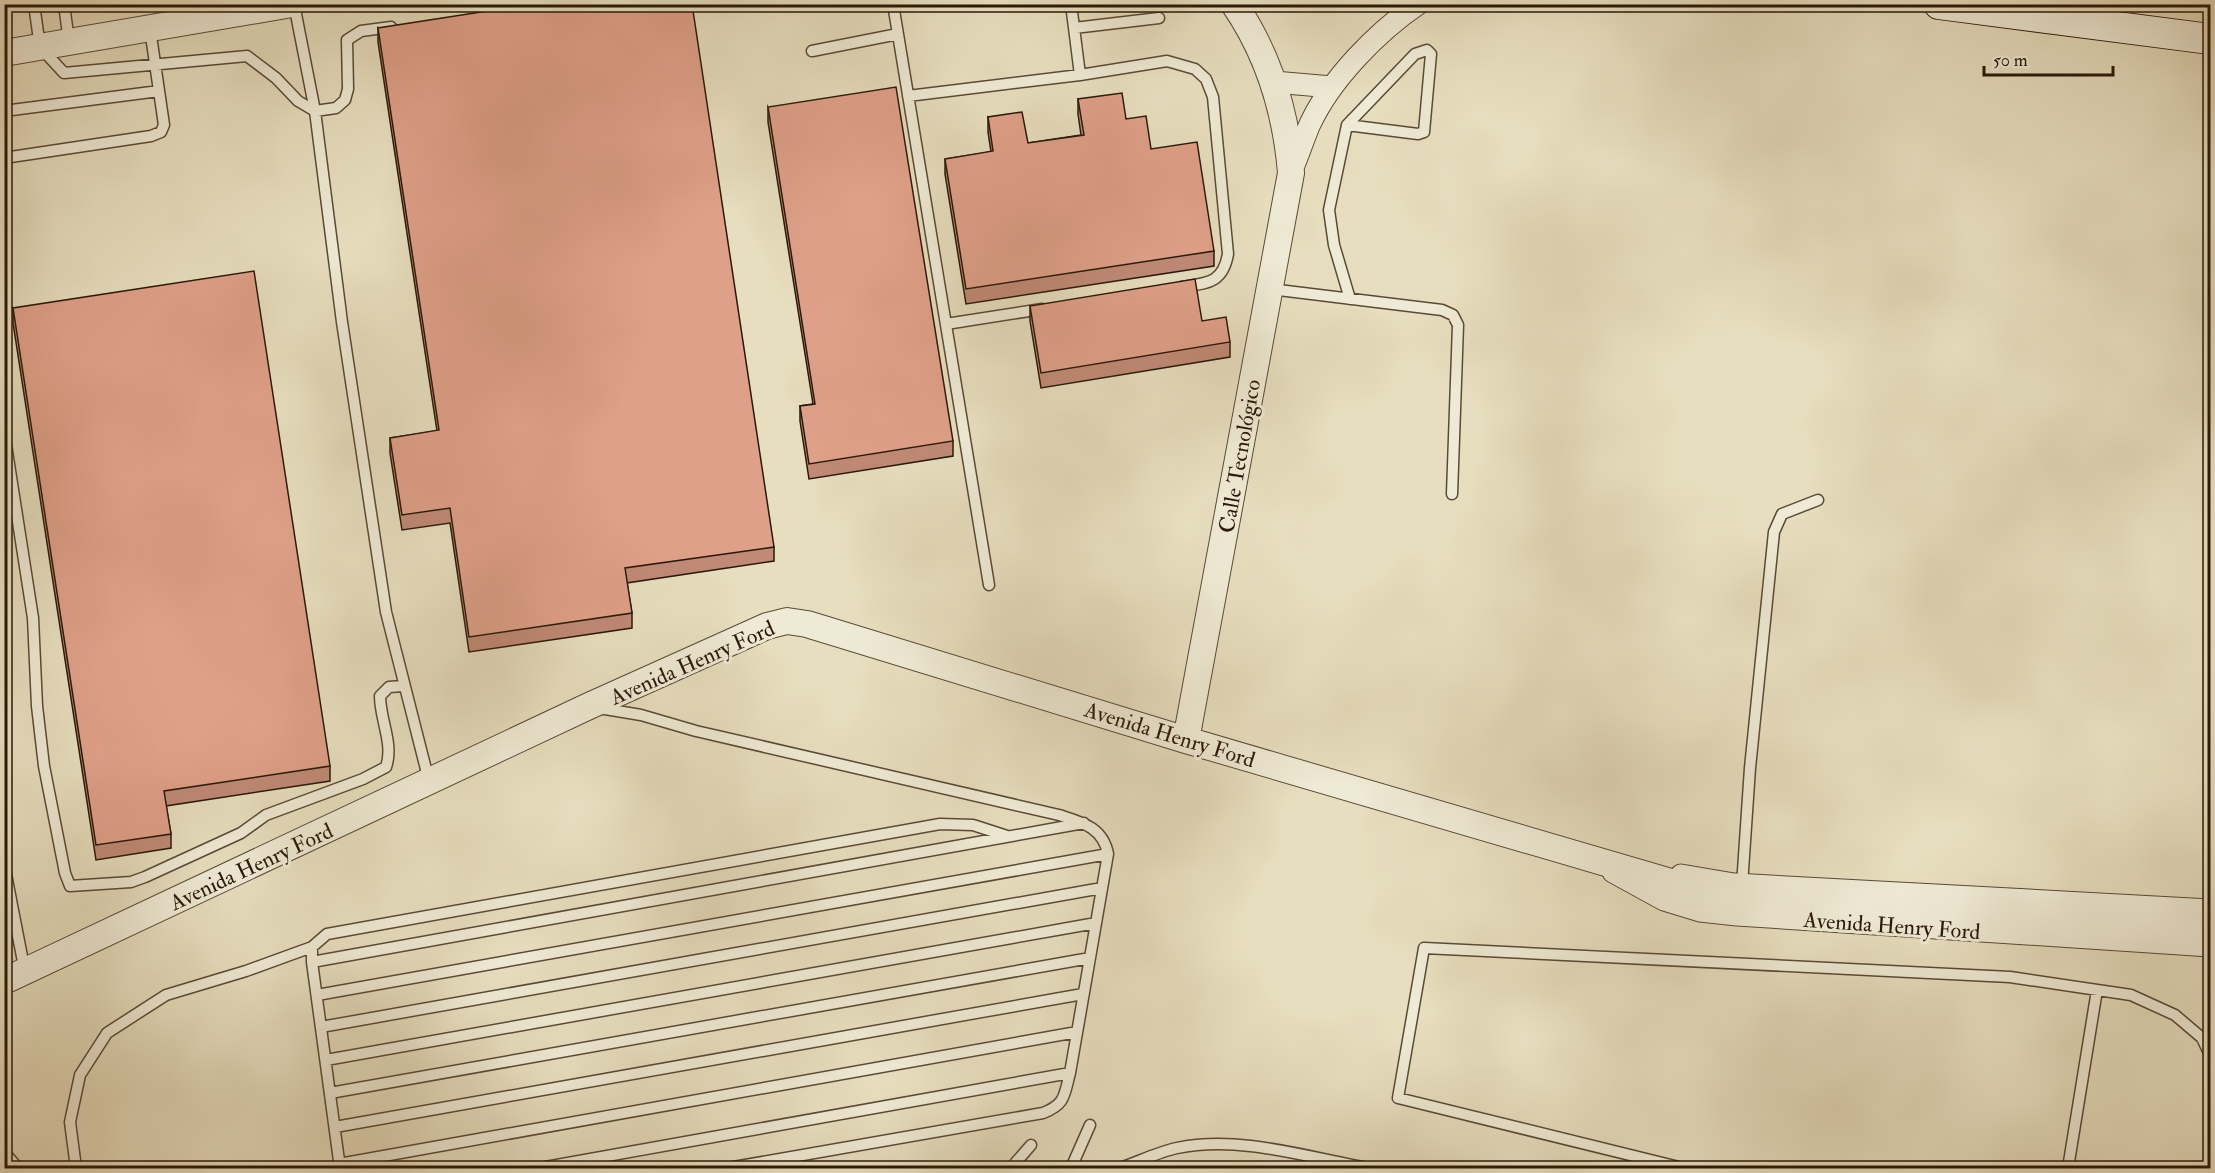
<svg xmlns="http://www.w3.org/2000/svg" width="2215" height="1173" font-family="'IM FELL Double Pica',serif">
<rect width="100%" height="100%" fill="#e7debf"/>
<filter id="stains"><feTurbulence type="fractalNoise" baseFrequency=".00333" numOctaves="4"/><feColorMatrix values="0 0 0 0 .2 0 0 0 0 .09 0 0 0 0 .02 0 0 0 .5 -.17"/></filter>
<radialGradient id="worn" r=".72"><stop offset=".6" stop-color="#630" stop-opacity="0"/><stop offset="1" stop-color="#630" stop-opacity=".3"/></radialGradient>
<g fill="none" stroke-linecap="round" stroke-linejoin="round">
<defs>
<path id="service" d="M34,4l6,43 24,26 183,-17 29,22 22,23 17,10 21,-3 9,-8 3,-11 -1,-49 14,-9 30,-4
M64,4l5,38
M294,4l21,107 27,211 44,290 43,169
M893,4l96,581
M1071,4l9,71
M1074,28l85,-10
M812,51l86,-17
M908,96l172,-21 87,-14 28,8 11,10 7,18 15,157c-5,29 -20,29 -46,33
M4,111l155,-20
M1347,125l71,9 6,-2 7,-78 -4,-4 -12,4 -68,71 -18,85 5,35 16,54
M4,158l147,-22 10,-4 3,-7 -14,-96
M1270,289l172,21 11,5 5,10 -6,169
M946,324l96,-15
M4,432l29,186 4,88 7,60 21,107 5,13 61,-4 14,-5 96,-44 25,-18 97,-36 23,-12c8,-23 -6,-47 -6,-71l9,-9 14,-1
M599,708l42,7 55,16 363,84c22,7 44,12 49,39l-38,219
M4,864l21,108
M1742,885l8,-117 24,-236 8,-18 36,-14
M312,962l772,-139
M317,995l791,-141
M321,1027l781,-139
M326,1060l770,-137
M330,1093l760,-135
M335,1127l748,-133
M4,1152l14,16
M339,1164l738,-132
M76,1168l-6,-46 10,-47 27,-42 59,-38 80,-24 66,-24
M340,1168l-28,-206v-15l15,-13 613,-110 33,1 34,11
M540,1168l530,-95c-6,22 -4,31 -27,40l-315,55
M1011,1168l20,-23
M1071,1168l19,-43
M1120,1168c18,-6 38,-16 57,-20 62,-13 129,9 191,20
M1683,1168l-285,-70 26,-150 586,29 121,18 44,20 27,23 8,17
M2068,1168l29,-178"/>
<path id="minor" d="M1274,82l58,5
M1291,172c7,-15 12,-32 19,-48 21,-45 67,-92 108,-120
M1613,872l51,28 36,11 37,4 473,31
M1681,875l53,9 476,26"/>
<path id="tertiary" d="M4,53l288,-49
M1186,740l105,-567c-5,-61 -22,-118 -57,-169
M4,981l585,-275 178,-80 20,-5 20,3 379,116 536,157 488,36"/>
<path id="secondary" d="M1939,4l271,35"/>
</defs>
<!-- service casing -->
<use href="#service" stroke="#594a36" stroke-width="13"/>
<!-- minor casing -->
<use href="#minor" stroke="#594a36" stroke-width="23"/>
<!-- tertiary casing -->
<use href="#tertiary" stroke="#594a36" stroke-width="28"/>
<!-- secondary casing -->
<use href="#secondary" stroke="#2a1809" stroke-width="32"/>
<!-- service -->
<use href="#service" stroke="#efead5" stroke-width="10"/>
<!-- minor -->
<use href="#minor" stroke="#efead5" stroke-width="21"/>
<!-- tertiary -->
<use href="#tertiary" stroke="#efead5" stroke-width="26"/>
<!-- secondary -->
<use href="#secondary" stroke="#efead5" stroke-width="30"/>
</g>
<!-- wall -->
<path fill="#c08a76" stroke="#2a1809" stroke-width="1.5" d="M378,28l396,519v14l-147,22 5,30v15l-163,24 -19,-129 -48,7 -12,-77v-15l47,-7 -59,-389z
M1078,99l48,20 25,30 63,102v15l-248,38 -21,-130v-15l46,-7 -3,-20v-15l40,26 53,-8 -3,-21z
M768,107l185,334v15l-144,23 -9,-58v-15l13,-2 -45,-282z
M1030,306l172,15 28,21v15l-189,31 -11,-67z
M13,308l317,458v15l-164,25 5,28v14l-75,12 -83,-537z"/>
<!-- building -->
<path fill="#dfa089" stroke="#2a1809" stroke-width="1.5" d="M533,4h159l82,543 -149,21 7,45 -163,24 -19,-129 -48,7 -12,-77 49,-8 -61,-402z
M896,87l57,354 -144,23 -9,-58 15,-2 -47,-297z
M1122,93l4,26 20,-3 5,33 46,-7 17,109 -248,38 -21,-130 48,-8 -5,-34 34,-5 6,31 56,-8 -6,-36z
M254,271l76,495 -166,25 7,43 -75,11 -83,-537z
M1195,279l7,42 24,-4 4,25 -189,31 -11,-67z"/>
<g text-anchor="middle" stroke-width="6" stroke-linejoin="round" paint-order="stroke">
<!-- street labels -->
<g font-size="22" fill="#2a1809" stroke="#efead5">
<text transform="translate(1239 456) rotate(-80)" y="8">Calle Tecnológico</text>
<text transform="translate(692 662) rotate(-24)" y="8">Avenida Henry Ford</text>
<text transform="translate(1170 734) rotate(17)" y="8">Avenida Henry Ford</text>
<text transform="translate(251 866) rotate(-25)" y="8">Avenida Henry Ford</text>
<text transform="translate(1892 925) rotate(4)" y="8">Avenida Henry Ford</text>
</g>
</g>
<!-- margin -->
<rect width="2215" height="1173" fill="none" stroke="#e7debf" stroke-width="24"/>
<rect x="6" y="6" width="2203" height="1161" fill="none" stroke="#2a1809" stroke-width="3"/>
<rect x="12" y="12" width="2191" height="1149" fill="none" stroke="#2a1809" stroke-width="1.5"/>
<!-- scale -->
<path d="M1984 66v9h129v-9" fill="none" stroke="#2a1809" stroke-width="3"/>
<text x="1993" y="66" font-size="18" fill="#2a1809" stroke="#efead5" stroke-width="4.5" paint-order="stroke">50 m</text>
<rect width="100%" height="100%" filter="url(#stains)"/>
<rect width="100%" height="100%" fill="url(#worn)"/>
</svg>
